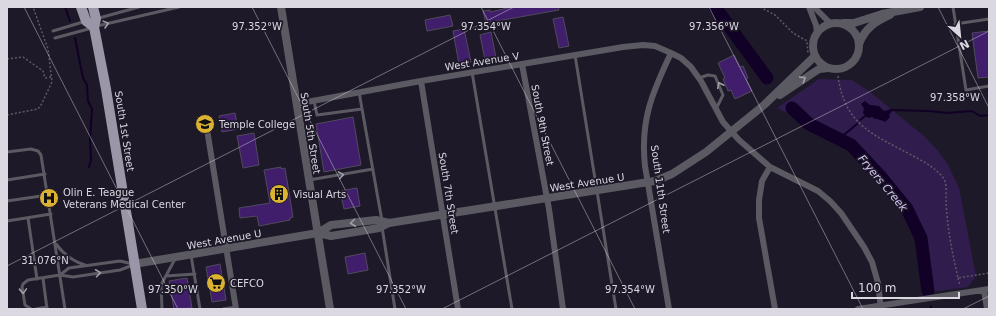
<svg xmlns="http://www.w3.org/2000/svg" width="996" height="316" font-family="'DejaVu Sans',sans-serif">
<rect width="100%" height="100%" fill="#1e1928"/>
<!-- green -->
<path fill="#301c4d" d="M819,79l33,1 17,11 56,46 13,14 9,12 12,25 17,88 -8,11 -37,5 -9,-56 -13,-29 -12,-16 -46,-47 -18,-10 -56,-26z"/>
<!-- water -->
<path fill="#110126" d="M865,101l5,4 9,1 5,5 8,-2 1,1 -4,5 1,2 -5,5c-4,-3 -9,-2 -13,-5l-4,1 -5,-5 1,-5 -3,-4z"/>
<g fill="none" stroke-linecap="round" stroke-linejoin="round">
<!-- stream -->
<path stroke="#110126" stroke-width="2" d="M65,7l5,14
M75,38l8,40 4,7 1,16 4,8 -2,30 1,21 -2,7
M890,110l39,1 18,2 25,-2 8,5 9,-1
M860,120l8,-6
M839,139l18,-15
M931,306v3"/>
<!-- river -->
<path stroke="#110126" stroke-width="13" d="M715,7l52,71
M792,108l17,16 42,21 30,32 26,32 14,29 7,53"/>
</g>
<!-- building -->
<path fill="#401e6c" stroke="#504a5c" d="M512,7h46l1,3 -73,13 -3,-12 7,-1v2z
M450,15l3,11 -26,5 -2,-11z
M563,17l6,29 -10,2 -6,-29z
M464,29l7,33 -12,2 -6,-33z
M989,31v46l-11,1 -6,-45z
M491,32l5,26 -11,2 -5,-25z
M734,55l6,12 3,-1 5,12 -2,1 6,12 -17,8 -4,-9 -3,1 -5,-12 2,-1 -7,-15z
M235,113l3,16 -16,3 -3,-16z
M353,117l8,48 -37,7 -8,-48z
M254,133l5,32 -16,3 -6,-32z
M281,167v2l4,-1 8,49 -3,1v2l-31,6 -2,-10 -17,2 -1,-10 31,-5 -6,-33z
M357,188l3,18 -16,3 -4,-18z
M365,253l3,17 -20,4 -3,-17z
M220,264l6,36 -14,2 -6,-35z
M187,278l5,30 -18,1 -5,-28z"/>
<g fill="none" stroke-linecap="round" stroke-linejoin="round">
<!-- path -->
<path stroke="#5e5967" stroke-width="1.5" stroke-dasharray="2 2" stroke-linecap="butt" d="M760,7l15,8 18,18 14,8 1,13
M7,59l16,-2 20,14 2,7 6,-1
M838,76c7,51 37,59 77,81 11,6 22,12 29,22 3,6 2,15 2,21 1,27 6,52 12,78l31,-5
M7,115l31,-6 3,-4 11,-23 -4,-33 -15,-42
M958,278l2,8"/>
<!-- service -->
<path stroke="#5b5961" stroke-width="3" d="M953,7l13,83 23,-4
M99,18l40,-11
M955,24l34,-5
M97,26l82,-19
M53,31l30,-9
M55,38l37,-10
M575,55l41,254
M472,72l40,237
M699,78l9,-3 7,1 8,19 -7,14
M359,92l23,129
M314,101l3,14 45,-6
M7,152l24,-3 7,2 3,4 24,154
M7,180l38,-6
M309,180l64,-11
M7,201l41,-6
M28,218l9,61
M7,221l44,-7
M382,227l13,82
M56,244c8,11 16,17 29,21
M191,255l9,54
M60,275l9,-7 51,-7 13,3
M166,276l29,-2
M43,278l4,31
M31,309l-6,-4 -3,-18 1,-3 5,-4 32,-5 13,2 47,-7 13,-5
M36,309l11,-2
M162,309l-1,-24 14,-26
M223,309l13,-2"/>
<!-- minor -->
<path stroke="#5b5961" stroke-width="6" d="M809,7l7,18 1,7
M814,7l16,16
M522,64l27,145 14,100
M421,81l37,228
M296,104l125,-23 202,-34 20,-2 12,1 16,7 10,5 10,9 10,14 22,41 16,18 31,27 48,24 12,10 11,12 23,34 8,15 6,21 3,26
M205,117l31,192
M770,167l-8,14 -3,19v18l16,91
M984,290l3,19
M669,309l-24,-143c-5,-45 7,-73 26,-113
M858,309l131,-20"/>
<!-- tertiary -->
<path stroke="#5b5961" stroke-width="8" d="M281,7l49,302
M813 46a23 23 0 1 1 46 0a23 23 0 1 1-46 0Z
M843,23h11l28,-9 38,-7
M859,44c6,-16 16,-22 31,-29
M780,95l39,-26 9,-1
M318,233l13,3 48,-8 10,-5
M134,264l184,-31 13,-8 45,-5 13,3 266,-42 17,-7 34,-22 58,-47 51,-49"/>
<!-- primary -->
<path stroke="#9b96a7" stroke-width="10" d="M81,7l5,14 8,6
M93,7l3,12 -2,8 12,62 36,220"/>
</g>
<!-- one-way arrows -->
<defs><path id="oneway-chevron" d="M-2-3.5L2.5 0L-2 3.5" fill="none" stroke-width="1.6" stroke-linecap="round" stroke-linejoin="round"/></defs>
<g stroke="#a19fa8">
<use href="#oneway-chevron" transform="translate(106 24) rotate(-15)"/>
<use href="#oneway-chevron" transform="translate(803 79) rotate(-33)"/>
<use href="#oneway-chevron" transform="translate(720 85) rotate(-116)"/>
<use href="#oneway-chevron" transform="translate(341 175) rotate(-9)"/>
<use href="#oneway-chevron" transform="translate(353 223) rotate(173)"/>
<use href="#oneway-chevron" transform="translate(98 273) rotate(-8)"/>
<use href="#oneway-chevron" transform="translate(23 291) rotate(88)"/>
</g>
<!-- ticks -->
<path fill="none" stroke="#dbd8e2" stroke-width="1" stroke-opacity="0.45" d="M24,7l154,302M252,7l154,302M481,7l154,302M709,7l154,302M938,7l51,101M7,266l507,-259M442,309l547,-278M963,309l26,-13"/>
<!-- icons -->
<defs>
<symbol id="university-disc" viewBox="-11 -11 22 22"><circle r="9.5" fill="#dcb233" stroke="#1e1928"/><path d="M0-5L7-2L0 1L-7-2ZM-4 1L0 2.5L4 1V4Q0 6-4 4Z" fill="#111"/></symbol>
<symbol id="building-disc" viewBox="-11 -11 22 22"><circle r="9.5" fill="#dcb233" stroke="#1e1928"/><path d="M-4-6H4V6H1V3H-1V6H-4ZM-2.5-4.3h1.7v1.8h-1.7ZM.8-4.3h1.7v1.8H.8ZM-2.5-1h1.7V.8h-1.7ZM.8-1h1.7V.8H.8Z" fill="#111"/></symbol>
<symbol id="hospital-disc" viewBox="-11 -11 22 22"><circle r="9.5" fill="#dcb233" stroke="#1e1928"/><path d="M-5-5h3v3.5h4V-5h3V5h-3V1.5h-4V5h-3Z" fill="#111"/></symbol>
<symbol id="supermarket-disc" viewBox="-11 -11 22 22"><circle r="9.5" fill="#dcb233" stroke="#1e1928"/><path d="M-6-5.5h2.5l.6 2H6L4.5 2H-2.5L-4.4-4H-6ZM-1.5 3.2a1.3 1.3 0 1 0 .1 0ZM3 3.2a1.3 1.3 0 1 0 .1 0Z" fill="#111"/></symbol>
</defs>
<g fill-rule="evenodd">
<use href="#university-disc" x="194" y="113" width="22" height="22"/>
<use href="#building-disc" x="268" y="183" width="22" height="22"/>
<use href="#hospital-disc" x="38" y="187" width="22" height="22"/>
<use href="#supermarket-disc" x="205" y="272" width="22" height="22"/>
</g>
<g text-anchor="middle" stroke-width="3.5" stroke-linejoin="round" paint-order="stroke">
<!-- street labels -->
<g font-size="10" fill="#dbd8e2" stroke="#1e1928">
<text transform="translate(482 61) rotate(-9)" y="4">West Avenue V</text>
<text transform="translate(543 125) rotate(79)" y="4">South 9th Street</text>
<text transform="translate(125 131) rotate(81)" y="4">South 1st Street</text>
<text transform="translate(311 133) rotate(81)" y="4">South 5th Street</text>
<text transform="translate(587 182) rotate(-9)" y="4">West Avenue U</text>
<text transform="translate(661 189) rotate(82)" y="4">South 11th Street</text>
<text transform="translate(449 193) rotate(81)" y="4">South 7th Street</text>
<text transform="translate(224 239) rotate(-10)" y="4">West Avenue U</text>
</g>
<!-- poi labels -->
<g font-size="10" fill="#dbd8e2" stroke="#1e1928" text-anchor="start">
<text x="219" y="128">Temple College</text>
<text x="63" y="196">Olin E. Teague<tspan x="63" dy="12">Veterans Medical Center</tspan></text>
<text x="293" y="198">Visual Arts</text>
<text x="230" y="287">CEFCO</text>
</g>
<!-- water labels -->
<g font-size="11" font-style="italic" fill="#d3c6f2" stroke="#1e1928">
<text transform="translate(883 183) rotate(50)" y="4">Fryers Creek</text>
</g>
</g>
<g font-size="10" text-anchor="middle" fill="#dbd8e2" stroke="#1e1928" stroke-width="3.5" stroke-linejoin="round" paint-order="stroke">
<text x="257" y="30">97.352°W</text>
<text x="486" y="30">97.354°W</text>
<text x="714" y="30">97.356°W</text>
<text x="955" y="101">97.358°W</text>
<text x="45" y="264">31.076°N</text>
<text x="173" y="293">97.350°W</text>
<text x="401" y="293">97.352°W</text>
<text x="630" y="293">97.354°W</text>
</g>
<!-- border -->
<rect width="996" height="316" fill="none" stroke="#dbd8e2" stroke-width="16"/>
<!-- north arrow -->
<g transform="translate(960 36) rotate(153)" stroke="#1e1928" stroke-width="3" paint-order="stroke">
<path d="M0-3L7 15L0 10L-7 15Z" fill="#dbd8e2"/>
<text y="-6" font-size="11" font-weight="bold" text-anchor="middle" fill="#dbd8e2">N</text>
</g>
<!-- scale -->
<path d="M852 292v6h107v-6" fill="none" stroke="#dbd8e2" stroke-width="2"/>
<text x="858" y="292" font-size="12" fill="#dbd8e2" stroke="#1e1928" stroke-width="3" paint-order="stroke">100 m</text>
</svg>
